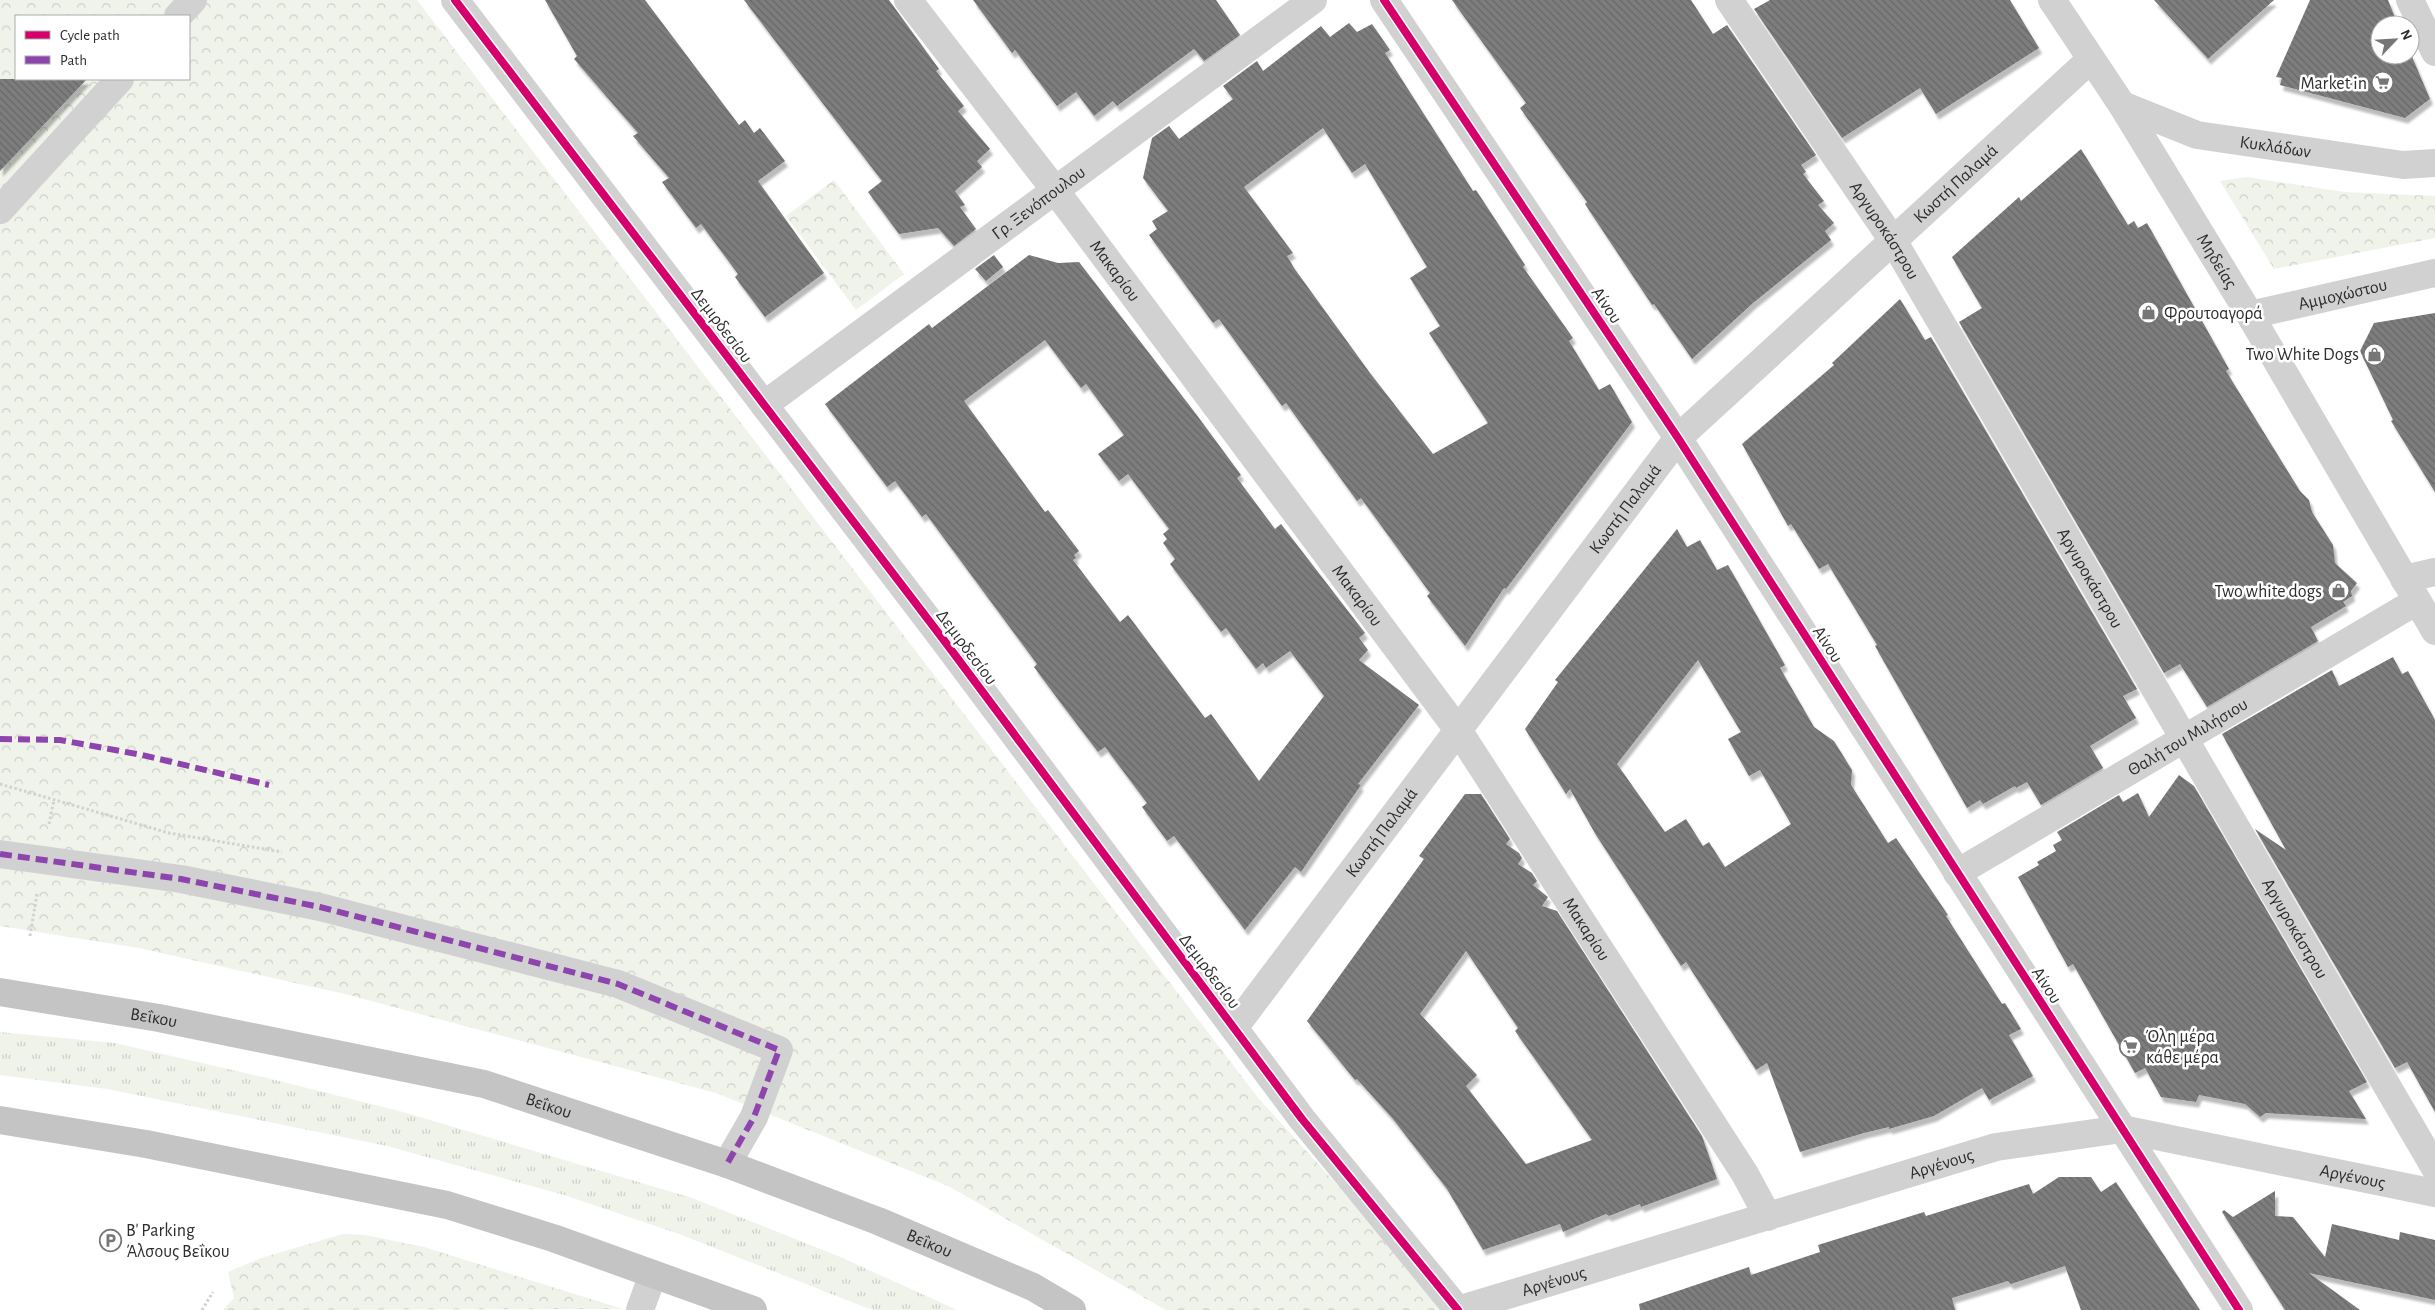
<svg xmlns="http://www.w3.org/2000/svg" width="2435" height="1310" font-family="'Alegreya Sans',sans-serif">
<defs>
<pattern id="grass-tufts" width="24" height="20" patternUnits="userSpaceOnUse" patternTransform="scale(1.25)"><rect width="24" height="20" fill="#eff3ea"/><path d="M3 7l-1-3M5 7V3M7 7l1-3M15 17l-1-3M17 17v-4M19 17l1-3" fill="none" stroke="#cdd0c9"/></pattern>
<pattern id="forest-crowns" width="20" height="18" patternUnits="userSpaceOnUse" patternTransform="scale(1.25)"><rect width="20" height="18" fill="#eff3ea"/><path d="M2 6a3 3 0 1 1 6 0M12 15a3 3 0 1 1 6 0" fill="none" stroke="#cdd0c9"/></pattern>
<pattern id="building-back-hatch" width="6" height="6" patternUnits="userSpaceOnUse" patternTransform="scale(1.25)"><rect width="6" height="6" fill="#7d7d7d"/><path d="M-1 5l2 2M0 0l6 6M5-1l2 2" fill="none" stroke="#676767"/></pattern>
<filter id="shadow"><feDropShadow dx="3" dy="5.5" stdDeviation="1" flood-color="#0004"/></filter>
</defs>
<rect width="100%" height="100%" fill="#fff"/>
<!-- grass -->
<path fill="url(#grass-tufts)" d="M0,1032l115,11 148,34 140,35 289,86 146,58 119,54h-85l-193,-76 -115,-39 -177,-49 -280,-57 -107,-14z"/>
<!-- forest -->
<path fill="url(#forest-crowns)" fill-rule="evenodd" d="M0,0h417l842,1099 192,211h-285l-218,-124 -232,-93 -371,-99 -206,-46 -139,-22zM16,16h173v63h-173z
M2246,177l98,15 91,4v42l-161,31 -54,-88z
M834,180l70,94 -48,36 -70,-94z
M343,1234l22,1 59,12 199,62 -400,1 11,-12 -6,-26 33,-14z"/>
<!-- building -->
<path fill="url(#building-back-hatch)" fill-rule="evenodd" filter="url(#shadow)" d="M545,0h100l94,125 6,-5 9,13 6,-5 25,33 -27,20 66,92 -59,44 -30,-40 3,-3 -37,-50 -5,4 -34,-46 7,-4 -36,-42 5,-3 -64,-74 3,-3z
M744,0h145l50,69 -3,2 28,35 -6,5 32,38 -13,12 5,6 -27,24 10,14 -5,2 16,22 -22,17 -16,-18 -39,6 -31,-42 14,-11z
M973,0h243l24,35 -36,26 -10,-12 -77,57 -4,-5 -19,15 -18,-24 -19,14 -42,-56 -3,3z
M1452,0h239l22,34 14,-9 89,130 -15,10 5,7 -3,2 21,27 -6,4 16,18 -9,8 6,9 -78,63 -61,56 -38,-55 -2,1 -67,-101 2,-2 -67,-94 6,-5z
M1770,0h240l29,48 -103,66 -16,-26 -78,50 -88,-129z
M2154,0h120l-66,59z
M2310,0h78l10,25h-18v30h30v-3l20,47 -25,19 -125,-33 2,-7 -6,-1z
M1349,23l8,9 15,-8 18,26 -5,3 88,138 3,-1 49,75 -2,2 50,71 -4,3 30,49 11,-6 22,38 -126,167 -2,-1 -39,58 -38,-50 3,-3 -69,-95 -4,3 -71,-98 -4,3 -63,-87 -6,4 -64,-88 8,-6 -5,-8 16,-10 -25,-33 9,-40 17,-12 10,13 54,-40 -10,-13 34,-25 6,10 58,-45 9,11zM1323,128l29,45 13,-9 62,103 -17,11 30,48 -11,7 59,90 -55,31 -63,-81 -76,-105 -7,-12 6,-3 -49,-66z
M0,79h87l-87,92z
M2081,149l47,76 6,-4 4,7 9,-5 82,146 -3,2 74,120 9,9 3,12 21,33 2,18 22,20 -6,8 1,5 -9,6 3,4 -35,21 7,14 -111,66 -27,-43 -16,9 -205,-351 23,-14 -30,-51 67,-60 2,4z
M994,255l9,12 -17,14 -11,-12z
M1029,255l29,8 21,-1 117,152 45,61 -4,3 38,51 6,-5 84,109 -6,5 9,12 -9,10 60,45 -61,79 3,1 -60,87 -6,-5 -50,63 -71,-94 -7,5 -25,-34 5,-4 -42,-56 -7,5 -35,-46 -29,-39 3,-3 -111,-150 -4,3 -27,-36 -8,6 -62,-83 104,-80 3,4zM1045,340l36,48 5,-4 38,51 -26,19 21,27 9,-7 41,55 -6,5 4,5 -4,4 12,16 -5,5 51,68 5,-4 30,41 7,-6 3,5 24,-17 34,45 -65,85 -48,-67 -6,4 -77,-103 -8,7 -47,-62 3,-2 -2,-3 5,-4 -31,-41 -3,2 -81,-111z
M1900,299l25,41 6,-3 206,352 -14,7 13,22 -46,28 13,22 -62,37 -14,-23 -11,6 -1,-2 -32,18 -3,-4 -13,8 -92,-162 2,-1 -49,-81 -9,5 -28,-45 -3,2 -46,-82 92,-79 -2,-2z
M2435,313v179l-44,-71 2,-1 -33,-69 14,-28z
M1677,529l10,18 13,-7 17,30 11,-5 57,100 -5,3 34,59 20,14 18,29 -1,15 37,58 8,-5 52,77 -2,1 56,88 3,-1 16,26 -12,6 24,41 -44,24 -7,-12 -48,28 -45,13v-2l-25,6 -64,19 -33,-89 -11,7 -70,-108 -5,4 -85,-131 -26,-46 -4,5 -41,-65 33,-47 -3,-2zM1698,660l43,72 -13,7 21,37 11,-6 31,54 -66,43 -16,-25 -6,4 -17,-27 -21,13 -48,-68z
M2393,657l9,17 6,-3 27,49v392l-28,-50 -12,6 -140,-239 31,21 -64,-116 110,-64 7,16z
M2179,775l15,11 173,296 -18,9 17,28 -100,-6 -6,4 -15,-13 -46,-9 -3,7 -35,-5 -16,-29 -10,5 -62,-109 -5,3 -50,-90 21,-12 -2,-3 19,-11 -3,-6 9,-5 -5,-8 62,-37 4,7 15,-9 11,24z
M1465,794h16l29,45 -4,5 13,9 3,5 -4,6 14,9 5,8 -4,4 15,12 -6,9 15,5 145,225 15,43 -76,28 -1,-3 -31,12 -3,-2 -43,18 -3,-8 -77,26 -36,-61 -54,-70 -36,-40 -2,1 -48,-59 117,-162 -5,-3zM1466,951l52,77 -3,3 77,109 -66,24 -60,-78 11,-11 -57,-61z
M2059,1177h32l10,15 15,-10 84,128h-119l-16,-44 -54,18 -3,-3 -56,17 3,12h-315l-1,-6 110,-37 2,8 69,-23 -2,-7 106,-33 2,4 103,-32 4,10z
M2275,1191v25l18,1 32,40 7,-33 67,16 1,-8 35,8v60l-126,-27 51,37h-75l-63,-98 2,-2 9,7z"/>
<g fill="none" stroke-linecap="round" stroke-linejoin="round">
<!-- path -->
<path stroke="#d1d1d1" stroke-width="3" stroke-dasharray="2.5 2.5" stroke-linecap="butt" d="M0,784l169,49 113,19
M49,824l5,-24
M30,936l7,-42
M202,1310l11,-18"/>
<!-- minor -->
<g stroke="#d1d1d1" stroke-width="28">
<path d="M455,0l488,639 359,480 156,191"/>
<path id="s1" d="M908,0l147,190 403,540 287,444 23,43"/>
<path d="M1384,0l294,438 561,872"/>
<path id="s2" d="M1729,0l165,242 541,926"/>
<path id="s3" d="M2052,0l70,105 128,210 185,316"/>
<path d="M2410,0l25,52"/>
<path d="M178,16l15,-16"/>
<path id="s4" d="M2122,105l75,30 206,30 32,-2"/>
<path d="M0,210l120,-131"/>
<path id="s5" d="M2250,315l185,-42"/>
<path id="s6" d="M764,405l549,-405"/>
<path d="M2404,579l31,-7"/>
<path d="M0,854l181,25 139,28 298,77 161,66 -25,67 -27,47"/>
<path id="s7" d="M1957,873l460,-272"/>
<path id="s8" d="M1234,1028l444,-590 413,-379"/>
<path d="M640,1310l13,-36"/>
<path id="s9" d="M1458,1310l538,-163 126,-18 313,64"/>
</g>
<!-- major -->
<g stroke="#c4c4c4" stroke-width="28">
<path id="s10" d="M0,992l159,26 325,66 243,80 151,57 155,66 39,23"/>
<path d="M0,1120l146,24 301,61 106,33 200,72"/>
</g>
<!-- quiet -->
<path stroke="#8e44ad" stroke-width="6" stroke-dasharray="12 6" stroke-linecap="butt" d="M0,739l60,1 82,15 127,30
M0,854l181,25 139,28 298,77 161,66 -25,67 -27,47"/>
<defs>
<path id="cycleway" d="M455,0l488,639 359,480 156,191
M1384,0l294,438 561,872"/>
</defs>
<!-- cycleway casing -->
<use href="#cycleway" stroke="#fff" stroke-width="11"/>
<!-- cycleway -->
<use href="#cycleway" stroke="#d6006c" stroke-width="8"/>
</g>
<!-- icons -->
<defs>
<symbol id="supermarket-ring" viewBox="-11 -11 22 22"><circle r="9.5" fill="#fff" stroke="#767676" stroke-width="1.5"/><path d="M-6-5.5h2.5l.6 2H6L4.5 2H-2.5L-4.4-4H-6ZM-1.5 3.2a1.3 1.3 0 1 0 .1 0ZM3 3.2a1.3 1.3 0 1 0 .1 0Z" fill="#767676"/></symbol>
<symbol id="shop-ring" viewBox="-11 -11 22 22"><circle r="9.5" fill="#fff" stroke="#767676" stroke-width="1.5"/><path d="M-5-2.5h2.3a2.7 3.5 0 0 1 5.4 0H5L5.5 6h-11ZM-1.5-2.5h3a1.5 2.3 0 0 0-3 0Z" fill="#767676"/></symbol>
<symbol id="parking-ring" viewBox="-11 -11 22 22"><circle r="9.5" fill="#fff" stroke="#767676" stroke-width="1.5"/><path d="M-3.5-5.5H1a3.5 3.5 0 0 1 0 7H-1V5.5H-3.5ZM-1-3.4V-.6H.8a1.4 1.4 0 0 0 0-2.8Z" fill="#767676"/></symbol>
</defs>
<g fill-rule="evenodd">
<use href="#supermarket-ring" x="2370" y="70" width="25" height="25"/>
<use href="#shop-ring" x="2136" y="300" width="25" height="25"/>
<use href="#shop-ring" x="2362" y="342" width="25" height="25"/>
<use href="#shop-ring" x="2326" y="578" width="25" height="25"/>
<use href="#supermarket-ring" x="2118" y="1034" width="25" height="25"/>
<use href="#parking-ring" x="98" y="1228" width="25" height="25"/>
</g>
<g text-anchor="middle" stroke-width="5" stroke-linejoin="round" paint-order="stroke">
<!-- poi labels -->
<g font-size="18" fill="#2c2c2c" stroke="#fff" text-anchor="end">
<text x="2367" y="89">Market in</text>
<text x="2164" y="319" text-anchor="start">Φρουτοαγορά</text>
<text x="2359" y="360">Two White Dogs</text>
<text x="2322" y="597">Two white dogs</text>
<text x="2146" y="1042" text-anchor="start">Όλη μέρα<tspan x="2146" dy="21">κάθε μέρα</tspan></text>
<text x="126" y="1236" text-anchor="start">Β' Parking<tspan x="126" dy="21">Άλσους Βεΐκου</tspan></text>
</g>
<!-- street labels -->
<g font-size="18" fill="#2c2c2c" stroke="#fff">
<text dy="6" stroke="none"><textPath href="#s4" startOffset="160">Κυκλάδων</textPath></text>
<text dy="6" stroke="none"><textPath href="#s8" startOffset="1115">Κωστή Παλαμά</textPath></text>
<text dy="6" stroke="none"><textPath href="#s6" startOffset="341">Γρ. Ξενόπουλου</textPath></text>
<text dy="6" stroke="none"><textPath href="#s2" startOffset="278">Αργυροκάστρου</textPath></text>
<text dy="6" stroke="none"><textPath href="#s3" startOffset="309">Μηδείας</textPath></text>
<text dy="6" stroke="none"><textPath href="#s1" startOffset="341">Μακαρίου</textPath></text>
<text dy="6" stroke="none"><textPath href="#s5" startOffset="95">Αμμοχώστου</textPath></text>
<text transform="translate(1607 305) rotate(56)" y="6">Αίνου</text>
<text transform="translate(722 325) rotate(53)" y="6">Δεμιρδεσίου</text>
<text dy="6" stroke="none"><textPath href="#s8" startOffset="650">Κωστή Παλαμά</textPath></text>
<text dy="6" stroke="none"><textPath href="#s2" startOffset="682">Αργυροκάστρου</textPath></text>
<text dy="6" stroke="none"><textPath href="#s1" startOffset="746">Μακαρίου</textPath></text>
<text transform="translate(1828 644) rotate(57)" y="6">Αίνου</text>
<text transform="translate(967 647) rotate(53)" y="6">Δεμιρδεσίου</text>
<text dy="6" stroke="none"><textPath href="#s7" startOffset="268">Θαλή του Μιλήσιου</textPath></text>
<text dy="6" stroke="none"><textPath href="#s8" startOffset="245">Κωστή Παλαμά</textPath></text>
<text dy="6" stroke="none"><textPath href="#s2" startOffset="1088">Αργυροκάστρου</textPath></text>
<text dy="6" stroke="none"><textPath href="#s1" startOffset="1151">Μακαρίου</textPath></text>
<text transform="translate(1210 971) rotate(53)" y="6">Δεμιρδεσίου</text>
<text transform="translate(2047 985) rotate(57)" y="6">Αίνου</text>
<text dy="6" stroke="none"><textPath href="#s10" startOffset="156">Βεΐκου</textPath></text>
<text dy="6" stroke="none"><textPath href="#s10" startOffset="561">Βεΐκου</textPath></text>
<text dy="6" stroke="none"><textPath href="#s9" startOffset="505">Αργένους</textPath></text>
<text dy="6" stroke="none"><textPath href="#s9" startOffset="925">Αργένους</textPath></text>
<text dy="6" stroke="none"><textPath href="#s10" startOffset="966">Βεΐκου</textPath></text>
<text dy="6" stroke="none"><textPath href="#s9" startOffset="100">Αργένους</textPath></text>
</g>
</g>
<!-- legend -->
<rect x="15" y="15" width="175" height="65" fill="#ffffff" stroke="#ababab"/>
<rect x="25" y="31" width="25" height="8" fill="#d6006c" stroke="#ababab"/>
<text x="60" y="40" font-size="15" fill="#2c2c2c">Cycle path</text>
<rect x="25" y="56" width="25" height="8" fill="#8e44ad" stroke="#ababab"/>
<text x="60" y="65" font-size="15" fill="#2c2c2c">Path</text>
<!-- north arrow -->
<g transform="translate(2395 40) rotate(65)"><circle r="24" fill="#ffffff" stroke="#ababab"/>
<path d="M0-4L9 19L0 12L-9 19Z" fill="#767676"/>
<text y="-8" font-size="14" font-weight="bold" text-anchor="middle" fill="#2c2c2c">N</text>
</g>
</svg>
